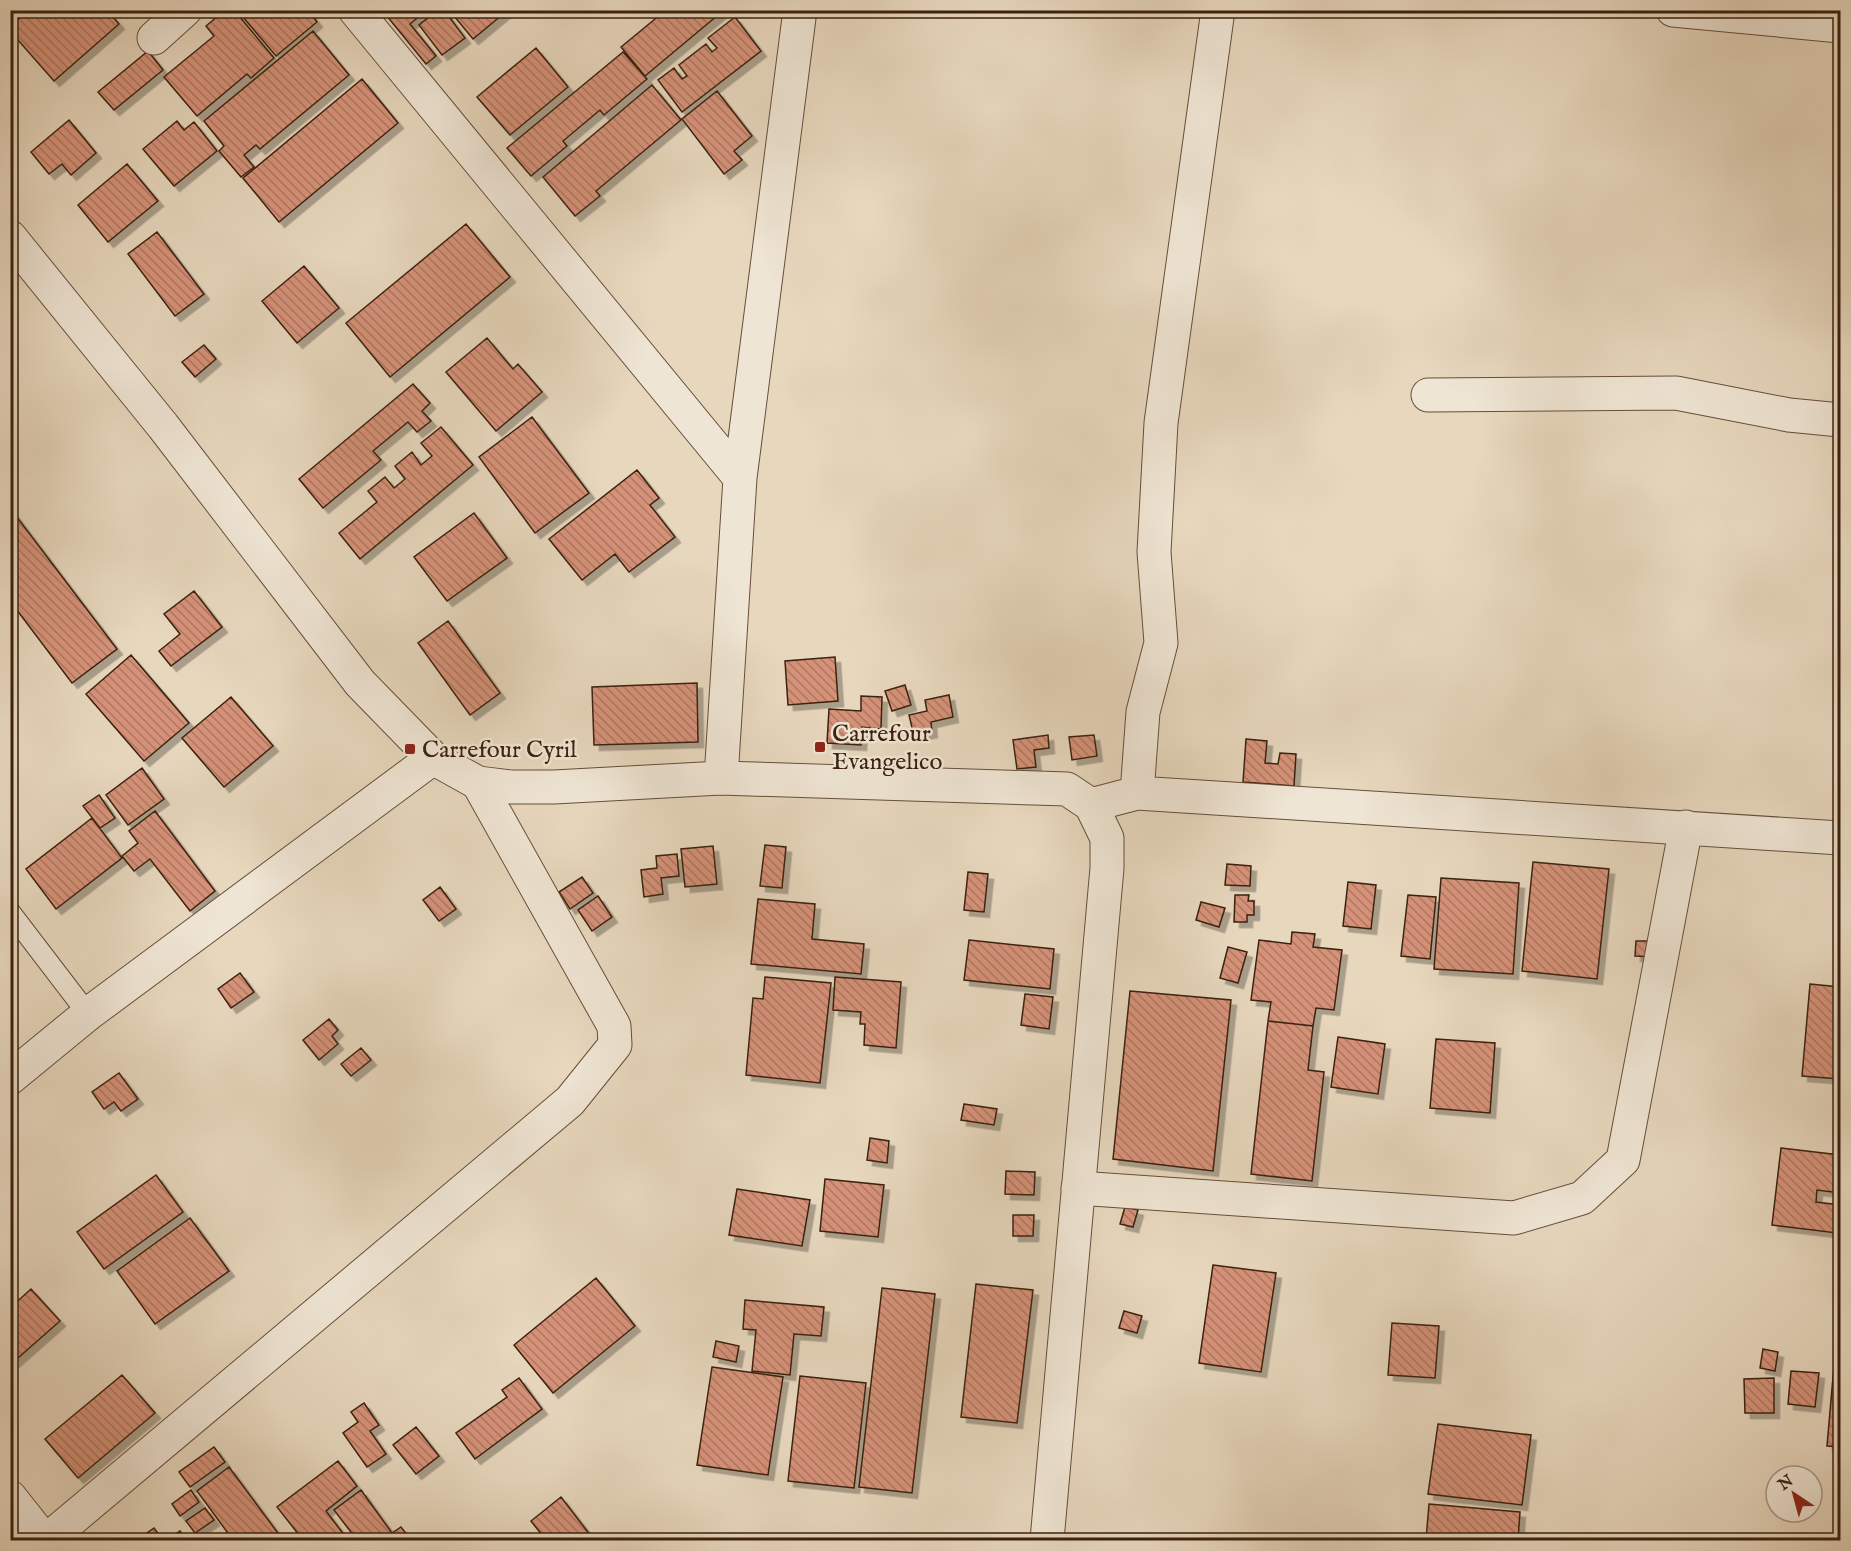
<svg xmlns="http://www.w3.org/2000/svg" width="1851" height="1551" font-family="'IM FELL English',serif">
<defs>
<pattern id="building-back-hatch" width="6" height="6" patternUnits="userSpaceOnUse" patternTransform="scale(1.5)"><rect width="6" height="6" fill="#d69279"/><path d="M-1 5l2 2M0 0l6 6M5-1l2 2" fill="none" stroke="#af7762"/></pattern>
<filter id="shadow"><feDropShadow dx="5.5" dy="5.5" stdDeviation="0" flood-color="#0004"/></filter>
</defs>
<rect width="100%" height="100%" fill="#e7d7bd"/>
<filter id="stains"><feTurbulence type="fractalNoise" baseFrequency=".00333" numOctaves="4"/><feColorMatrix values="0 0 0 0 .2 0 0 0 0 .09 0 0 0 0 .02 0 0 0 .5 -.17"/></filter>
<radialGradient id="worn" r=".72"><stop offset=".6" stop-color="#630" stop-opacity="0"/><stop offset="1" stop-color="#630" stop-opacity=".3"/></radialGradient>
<!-- building -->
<path fill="url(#building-back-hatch)" stroke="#3b200f" stroke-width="1.5" filter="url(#shadow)" d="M29,10h78l12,14 -65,57 -44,-50v-5z
M225,10h9l40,48 -23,20 -4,-4 -50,42 -33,-39 50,-41 -8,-10z
M237,10h71l9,12 -41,34z
M382,10h45l-17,14 26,32 -10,8z
M438,10h6l21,28 -23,17 -23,-30z
M449,10h59l-35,29z
M666,10h58l-79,66 -24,-29z
M735,17l26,34 -79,61 -24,-32 16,-12 8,11 5,-3 -8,-11 27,-21 6,8 5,-4 -9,-10z
M313,31l36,44 -89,74 -4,-4 -12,10 10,12 -13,10 -22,-26 5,-5 -20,-25z
M536,48l32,39 -58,48 -33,-38z
M148,51l15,19 -49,40 -16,-18z
M623,52l24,27 -43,36 -4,-5 -37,31 4,5 -36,30 -24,-28z
M362,79l36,44 -119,99 -36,-44z
M652,85l29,35 -85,71 4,5 -25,20 -32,-39z
M717,91l35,45 -18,15 8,9 -18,14 -42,-55z
M69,120l27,33 -25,22 -9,-11 -13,10 -18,-22z
M177,121l7,9 10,-8 23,29 -43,35 -31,-37z
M127,164l31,37 -50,41 -30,-37z
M466,224l44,53 -120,100 -44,-54z
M157,232l47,62 -29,22 -47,-62z
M304,266l35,42 -42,35 -35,-42z
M487,338l26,31 5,-5 24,28 -46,39 -50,-59z
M204,345l12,14 -21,18 -13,-15z
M413,384l17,19 -8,8 9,10 -14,11 -9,-10 -35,29 8,9 -58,48 -24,-29z
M532,417l57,76 -54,40 -56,-76z
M441,427l32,38 -113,94 -21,-26 38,-31 -9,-11 17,-14 9,11 11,-9 -10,-13 17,-14 9,13 11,-9 -11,-13z
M637,470l22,28 -9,7 25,32 -46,35 -14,-18 -33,26 -33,-41z
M10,508l107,141 -45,34 -62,-82z
M474,513l33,45 -60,43 -33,-44z
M194,591l28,36 -51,39 -12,-15 21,-17 -16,-20z
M448,621l52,72 -30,22 -52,-72z
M131,655l58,68 -45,38 -58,-67z
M835,657l3,44 -50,4 -3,-44z
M697,683l1,59 -104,3 -2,-58z
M905,685l6,20 -19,6 -7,-20z
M949,695l4,22 -22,5 1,10 -18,4 -5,-21 18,-4 -2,-11z
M861,696l21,1 -1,32 -19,-2 -1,18 -34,-2 2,-34 32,2z
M231,697l42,49 -49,41 -42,-49z
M1048,735l1,13 -15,2 2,17 -19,2 -4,-29z
M1094,735l3,21 -25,4 -3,-23z
M1246,739l21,2 -2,22 13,1 2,-11 16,1 -2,32 -51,-4z
M142,768l22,31 -36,26 -22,-30z
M99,795l16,23 -15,10 -17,-22z
M155,811l60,80 -25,20 -40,-52 -16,12 -12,-15 16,-13 -9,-12z
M92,818l30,40 -66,51 -30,-40z
M765,845l21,2 -4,41 -22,-2z
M713,846l4,38 -32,3 -4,-38z
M677,854l2,22 -18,2 2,16 -19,3 -3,-27 16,-2 -1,-12z
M1533,862l76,7 -12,110 -75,-8z
M1227,864l24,2 -1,20 -25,-1z
M968,872l20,2 -4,38 -20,-2z
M582,877l11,16 -23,16 -11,-17z
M1441,878l78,5 -6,91 -79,-5z
M1348,882l28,3 -5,44 -28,-3z
M440,887l16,22 -17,12 -16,-21z
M1235,895h14l-1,6h6v14h-7v7h-13z
M1408,895l28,2 -6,62 -29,-3z
M598,896l14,21 -20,14 -14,-21z
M758,899l57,5 -3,35 52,5 -3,30 -110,-10z
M1201,902l24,6 -6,19 -23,-7z
M1292,932l23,2 -2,13 29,3 -8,60 -18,-2 -3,18 -45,-5 3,-19 -20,-2 8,-60 32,4z
M969,940l85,9 -4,40 -86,-9z
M1636,941h18v16l-19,-1z
M1228,947l19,5 -9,31 -18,-5z
M240,973l14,19 -23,16 -13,-19z
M765,977l66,6 -11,100 -74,-8 7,-77 10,1z
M835,977l66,5 -5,66 -32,-3 1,-21h-5l1,-12 -28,-2z
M1810,984l30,3v92l-38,-3z
M1130,991l101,9 -18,171 -100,-12z
M1025,994l28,3 -4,32 -28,-4z
M329,1019l9,11 -6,6 6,8 -19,16 -16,-20z
M1268,1021l45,5 -5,44 16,2 -12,109 -61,-7z
M1338,1037l47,7 -7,50 -47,-7z
M1436,1039l59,4 -5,70 -60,-5z
M361,1048l10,12 -20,16 -10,-12z
M119,1073l19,26 -17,12 -7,-9 -10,7 -12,-17z
M964,1104l33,5 -3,16 -33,-5z
M870,1138l19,3 -2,22 -20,-3z
M1781,1148l59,7v38l-23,-3 -1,12 24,3 -3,28 -65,-8z
M1006,1171l29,1 -1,23 -29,-1z
M156,1175l27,37 -79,57 -27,-37z
M825,1179l59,6 -6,52 -58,-6z
M737,1189l73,11 -8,46 -73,-11z
M1125,1207l13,3 -5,17 -13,-3z
M1013,1215h21l-1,21h-20z
M190,1218l39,53 -74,53 -38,-53z
M1213,1265l63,8 -15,99 -62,-9z
M596,1278l39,48 -82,67 -39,-48z
M976,1284l57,6 -16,133 -56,-6z
M882,1288l53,6 -23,199 -53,-6z
M31,1289l29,32 -50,44v-57z
M745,1300l79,7 -3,29 -27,-2 -4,41 -38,-4 4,-41 -13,-1z
M1124,1311l18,5 -5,17 -18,-5z
M1838,1320h2v127l-13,-1z
M1392,1323l47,3 -4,52 -47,-3z
M716,1341l23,5 -3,16 -23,-5z
M1763,1349l15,3 -3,19 -15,-3z
M712,1367l71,10 -15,98 -71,-10z
M1791,1371l28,2 -4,34 -27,-3z
M122,1375l33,38 -77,65 -33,-39z
M800,1376l66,7 -12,105 -66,-7z
M519,1378l23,31 -67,50 -19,-26 51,-36 -5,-7z
M1774,1378v35h-29l-1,-34z
M364,1403l15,22 -9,6 16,23 -19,13 -24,-34 15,-11 -7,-10z
M1438,1424l93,11 -9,70 -94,-11z
M416,1427l23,29 -23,18 -23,-29z
M214,1447l11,15 -35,25 -11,-15z
M338,1461l19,25 -31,25 22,29h-45l-26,-33z
M229,1467l54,73h-50l-36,-49z
M191,1490l8,12 -19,14 -8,-12z
M361,1490l31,43 9,-6 10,13h-54l-23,-30z
M561,1497l33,43h-48l-15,-19z
M1429,1504l91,8 -2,28h-92z
M205,1508l9,12 -19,13 -9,-12z
M154,1528l9,12h-26z
M1837,1530l3,1v9h-4z
M180,1531l6,9h-20z"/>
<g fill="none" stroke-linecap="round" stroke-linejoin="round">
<defs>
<path id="service" d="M10,912l78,102"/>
<path id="minor" d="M355,10l385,468
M1673,10l167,16
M154,38l31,-28
M1428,395l248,-2 113,22 51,5
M721,778l19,-300 60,-468
M1137,793l6,-81 18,-69 -7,-91 7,-129 57,-413
M1091,805l46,-12 703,45
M10,1078l78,-64 345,-256
M1078,1188l436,30 68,-20 41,-38 63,-333
M10,1497l34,43
M47,1540l523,-439 45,-56 -1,-19 -136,-243"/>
<path id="tertiary" d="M10,237l153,189 197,257 73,75 45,25 33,4h43l167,-9 346,11 24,16 16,33v30l-60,672"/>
</defs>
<!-- service casing -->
<use href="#service" stroke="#664e3a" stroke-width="22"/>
<!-- minor casing -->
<use href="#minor" stroke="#664e3a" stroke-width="35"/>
<!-- tertiary casing -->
<use href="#tertiary" stroke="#664e3a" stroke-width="35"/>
<!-- service -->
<use href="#service" stroke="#efe5d4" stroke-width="20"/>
<!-- minor -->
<use href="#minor" stroke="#efe5d4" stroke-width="33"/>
<!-- tertiary -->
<use href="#tertiary" stroke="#efe5d4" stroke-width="33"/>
</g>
<!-- markers -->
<g fill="#8f2418" stroke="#efe5d4" stroke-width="2">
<rect x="814" y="741" width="12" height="12" rx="3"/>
<rect x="404" y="743" width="12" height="12" rx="3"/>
</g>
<g text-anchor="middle" stroke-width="5" stroke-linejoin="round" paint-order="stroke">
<!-- poi labels -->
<g font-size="24" fill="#3b200f" stroke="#efe5d4" text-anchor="start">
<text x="832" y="741">Carrefour<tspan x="832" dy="28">Evangelico</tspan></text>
<text x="422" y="757">Carrefour Cyril</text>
</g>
</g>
<!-- margin -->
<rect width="1851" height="1551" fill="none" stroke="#e7d7bd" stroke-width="36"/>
<rect x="12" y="12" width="1827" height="1527" fill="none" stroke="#3b200f" stroke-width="3"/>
<rect x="18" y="18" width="1815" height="1515" fill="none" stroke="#3b200f" stroke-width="1.5"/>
<!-- north arrow -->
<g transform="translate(1794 1494) rotate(324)"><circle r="28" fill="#efe5d4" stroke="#a79685" stroke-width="1.5"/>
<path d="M0-4.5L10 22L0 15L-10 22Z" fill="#8f2418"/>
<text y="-9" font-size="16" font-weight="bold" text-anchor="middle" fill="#3b200f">N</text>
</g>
<rect width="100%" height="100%" filter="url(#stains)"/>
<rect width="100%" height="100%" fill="url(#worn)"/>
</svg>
